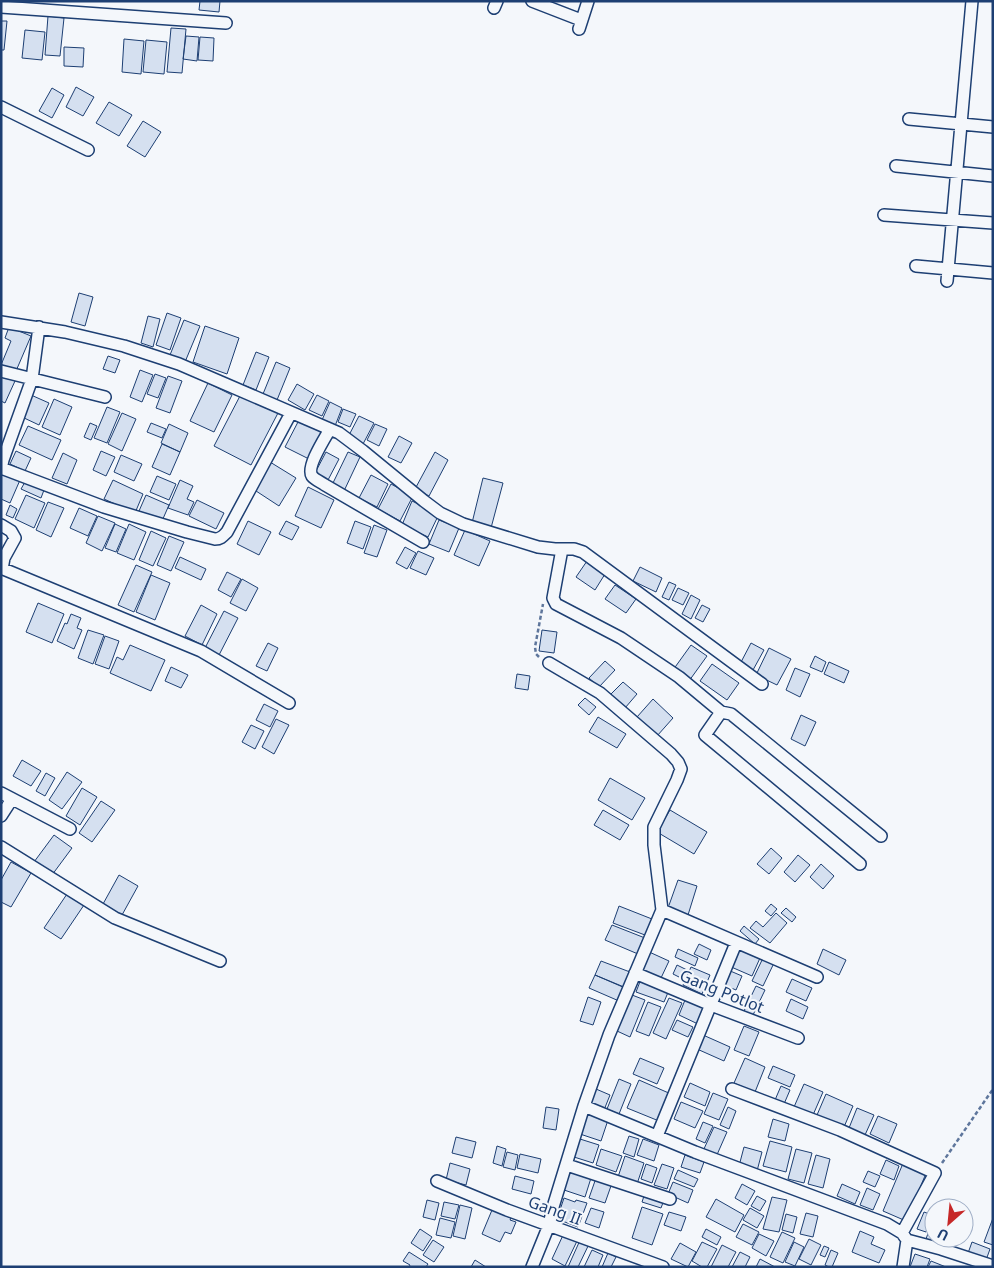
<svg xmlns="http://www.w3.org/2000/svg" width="994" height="1268" font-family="'Noto Sans',sans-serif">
<rect width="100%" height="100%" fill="#f4f7fb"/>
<!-- building -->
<path fill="#d5e0f0" stroke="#1d3f73" d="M200,1h20l-1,11 -20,-2z
M48,16l16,2 -4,38 -15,-1z
M1,21h6l-3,29h-3z
M171,28l15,1 -4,44 -15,-1z
M25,30l20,2 -3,28 -20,-2z
M186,36l13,1 -2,24 -14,-2z
M200,37l14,1 -1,23 -15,-1z
M124,39l20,2 -3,33 -19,-2z
M146,40l21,2 -3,32 -21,-2z
M64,47l20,1 -1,19 -19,-1z
M76,87l18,10 -11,19 -17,-9z
M52,88l12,7 -12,23 -13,-7z
M109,102l23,13 -13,21 -23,-13z
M143,121l18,11 -16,25 -18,-11z
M79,293l14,4 -8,29 -14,-4z
M167,313l14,5 -11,32 -14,-5z
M148,316l12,3 -7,28 -12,-4z
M184,320l16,6 -15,36 -15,-7z
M205,326l34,12 -12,36 -34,-12z
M9,327l22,9 -15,35 -15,-6 10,-24 -6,-3z
M256,352l13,5 -13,33 -13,-5z
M108,356l12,4 -5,13 -12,-4z
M276,362l14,6 -13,32 -14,-6z
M140,370l13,5 -11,27 -12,-5z
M155,374l11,4 -8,20 -11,-4z
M1,375l14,6 -10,22 -4,-2z
M168,376l14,5 -12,32 -14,-5z
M208,383l24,12 -18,37 -24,-11z
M297,384l17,10 -9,16 -17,-10z
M241,394l37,19 -27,52 -37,-19z
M31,395l18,8 -10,22 -17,-8z
M317,395l12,6 -7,15 -13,-6z
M54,399l18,8 -12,28 -18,-8z
M330,402l12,6 -7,18 -13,-6z
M107,407l13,5 -13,31 -13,-5z
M343,409l13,5 -6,13 -12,-5z
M122,413l14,6 -14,32 -14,-7z
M359,416l15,7 -11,21 -15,-7z
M299,420l24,13 -14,26 -24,-12z
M90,423l7,3 -6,14 -7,-3z
M151,423l15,6 -4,9 -15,-6z
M169,424l19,9 -8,19 -19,-9z
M375,424l12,5 -8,17 -12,-6z
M28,426l33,14 -9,20 -33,-15z
M399,436l13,7 -11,20 -13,-6z
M162,444l18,8 -10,23 -18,-8z
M16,451l15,7 -6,13 -15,-7z
M101,451l14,6 -9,19 -13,-6z
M326,452l13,7 -11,21 -13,-7z
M348,452l12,5 -16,34 -12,-6z
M435,452l13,8 -19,36 -14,-7z
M63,453l14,7 -10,24 -15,-6z
M121,455l21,9 -8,17 -20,-9z
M270,462l26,16 -17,28 -26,-17z
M3,472l17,8 -10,23 -9,-4v-22z
M371,475l17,9 -11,23 -18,-9z
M157,476l19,8 -7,16 -19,-8z
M483,478l20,5 -12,45 -19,-5z
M113,480l30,14 -8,19 -31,-14z
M180,480l13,6 -6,13 7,3 -6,13 -20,-7z
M25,482l19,8 -3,8 -20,-9z
M391,484l22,12 -13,25 -22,-12z
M308,487l26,13 -13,28 -26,-12z
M26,495l19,8 -11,25 -19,-9z
M146,495l23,10 -7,16 -23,-10z
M197,500l27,13 -8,16 -27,-13z
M412,501l27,13 -11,23 -26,-12z
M48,502l16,6 -13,29 -15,-7z
M10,505l7,4 -4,9 -7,-3z
M79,508l18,8 -9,20 -18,-8z
M98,516l17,7 -13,28 -16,-8z
M439,520l20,8 -10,24 -20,-8z
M248,521l23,11 -12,23 -22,-11z
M286,521l13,6 -7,13 -13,-6z
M355,521l16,6 -8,22 -16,-6z
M115,524l11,5 -10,23 -11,-4z
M129,524l17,8 -12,28 -17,-7z
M374,525l13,5 -10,27 -13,-4z
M465,530l25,11 -11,25 -25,-11z
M151,531l15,7 -13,28 -14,-6z
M169,536l15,6 -13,29 -14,-6z
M405,547l11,6 -9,16 -11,-6z
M418,551l16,7 -8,17 -16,-7z
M180,557l26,12 -5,11 -26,-12z
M587,561l18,13 -10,16 -19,-13z
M136,565l16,7 -18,40 -16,-7z
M640,567l22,11 -6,14 -23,-11z
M227,572l14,7 -10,18 -13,-7z
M151,575l19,8 -15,37 -19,-8z
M242,579l16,9 -12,23 -16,-8z
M669,582l7,3 -7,15 -7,-3z
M615,585l21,14 -10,14 -21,-14z
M678,588l11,5 -6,12 -11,-5z
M691,595l9,5 -9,19 -9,-5z
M38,603l26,11 -12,29 -26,-11z
M201,605l16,9 -15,31 -17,-9z
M702,605l8,4 -7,13 -8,-4z
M224,611l14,7 -20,39 -14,-7z
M71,614l10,4 -4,10 5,2 -8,19 -17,-8 8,-18 2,1z
M88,630l16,5 -11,29 -15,-6z
M542,630l15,2 -3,21 -15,-2z
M105,636l14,5 -10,28 -14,-5z
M268,643l10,5 -11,23 -11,-5z
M751,643l13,7 -11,20 -13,-6z
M130,645l35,15 -14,31 -41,-18 7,-16 6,3z
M691,645l16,11 -18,25 -16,-11z
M769,648l22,11 -14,26 -21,-10z
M815,656l11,6 -4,10 -12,-5z
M605,661l10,9 -16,17 -10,-9z
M829,662l20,9 -5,12 -20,-9z
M712,664l27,19 -12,17 -27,-19z
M171,667l17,8 -7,13 -16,-7z
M795,668l15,6 -10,23 -14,-7z
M517,674l13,2 -2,14 -13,-2z
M623,682l14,12 -12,14 -15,-13z
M585,698l11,9 -7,8 -11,-10z
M653,699l20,19 -16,18 -20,-19z
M264,704l14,7 -8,16 -14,-7z
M801,715l15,7 -11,24 -14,-7z
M598,717l28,17 -9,14 -28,-16z
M276,719l13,6 -15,29 -12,-7z
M251,725l13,6 -9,18 -13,-7z
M22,760l19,11 -10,15 -18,-10z
M67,772l15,10 -20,27 -13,-9z
M46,773l9,5 -10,18 -9,-5z
M610,778l35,20 -13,22 -34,-20z
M82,788l15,9 -17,28 -14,-9z
M101,801l14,9 -23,32 -13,-9z
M603,810l26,15 -9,15 -26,-15z
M670,810l37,22 -13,22 -37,-22z
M54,835l18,13 -20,27 -18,-13z
M771,848l11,10 -13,16 -12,-10z
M798,855l12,10 -15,17 -11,-10z
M11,862l20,11 -20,34 -10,-5v-22z
M821,864l13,12 -11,13 -13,-12z
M119,875l19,11 -16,29 -19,-11z
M678,880l19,6 -9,29 -20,-7z
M67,894l17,11 -23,34 -17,-11z
M771,904l6,5 -6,7 -6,-5z
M619,906l33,13 -7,16 -32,-12z
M786,908l10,9 -4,5 -11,-9z
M776,913l11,10 -17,20 -20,-15 6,-7 7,6z
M612,925l33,13 -7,16 -33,-14z
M744,926l15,13 -4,5 -15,-13z
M699,944l12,6 -4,10 -13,-6z
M737,948l23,10 -8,18 -23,-10z
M678,949l20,9 -3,8 -20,-9z
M823,949l23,11 -7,15 -22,-11z
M647,951l22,10 -8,17 -21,-9z
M763,958l11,5 -11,23 -11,-5z
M601,961l29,11 -6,15 -29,-12z
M677,965l10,5 -4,9 -10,-5z
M691,967l19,8 -8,19 -19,-9z
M728,970l14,6 -6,14 -14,-6z
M595,975l30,13 -6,13 -30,-13z
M641,979l28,11 -5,12 -28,-10z
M792,979l20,9 -6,13 -20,-9z
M756,986l9,4 -12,25 -9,-4z
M632,995l13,5 -15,37 -13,-6z
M588,997l13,5 -8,23 -13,-4z
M669,998l13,5 -16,36 -13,-6z
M791,999l17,8 -5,12 -17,-8z
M685,1000l20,9 -7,15 -19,-9z
M648,1002l13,5 -12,29 -13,-5z
M677,1020l16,7 -5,10 -16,-7z
M744,1026l15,6 -10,24 -15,-6z
M703,1035l27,12 -6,14 -27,-12z
M640,1058l24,10 -7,16 -24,-10z
M745,1058l20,9 -10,25 -21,-9z
M773,1066l22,9 -5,12 -22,-9z
M619,1079l12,5 -12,30 -12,-5z
M639,1080l32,14 -12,27 -32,-13z
M690,1083l20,9 -5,14 -21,-9z
M804,1084l19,8 -10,23 -19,-8z
M781,1086l9,4 -6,14 -9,-4z
M596,1089l14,6 -6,15 -15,-6z
M713,1093l15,6 -9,21 -15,-6z
M826,1094l27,12 -9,21 -27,-12z
M681,1102l22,9 -8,17 -21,-9z
M546,1107l13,2 -3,21 -13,-2z
M728,1107l8,4 -7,18 -9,-4z
M857,1108l17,7 -9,20 -16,-7z
M587,1113l21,7 -7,21 -21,-7z
M878,1116l19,8 -8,19 -19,-9z
M773,1119l16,5 -4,17 -17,-4z
M703,1122l10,4 -8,17 -9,-4z
M714,1127l13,5 -11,25 -13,-6z
M629,1136l10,3 -5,18 -11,-4z
M456,1137l20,5 -4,16 -20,-5z
M580,1139l19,6 -6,18 -19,-6z
M643,1139l16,6 -5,16 -17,-6z
M770,1141l22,6 -6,25 -23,-6z
M497,1146l9,3 -4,17 -9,-3z
M744,1147l18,5 -5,19 -18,-5z
M601,1149l21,7 -6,16 -20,-7z
M796,1149l16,4 -8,30 -16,-4z
M507,1152l11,3 -3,15 -12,-3z
M520,1154l21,5 -3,14 -21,-5z
M685,1155l19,7 -4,11 -19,-6z
M816,1155l14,4 -7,29 -15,-4z
M625,1156l19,7 -7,21 -19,-7z
M886,1160l13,6 -5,14 -14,-6z
M904,1161l23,10 -21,50 -23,-10z
M450,1163l20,6 -4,16 -20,-5z
M646,1164l11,4 -5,15 -11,-4z
M662,1164l12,4 -7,21 -13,-4z
M568,1169l23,9 -6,19 -24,-8z
M678,1170l20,9 -4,8 -20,-8z
M868,1171l12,5 -5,11 -12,-5z
M515,1176l19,5 -3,13 -19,-5z
M596,1178l16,5 -7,20 -16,-5z
M673,1182l20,8 -5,13 -20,-9z
M742,1184l13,7 -8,14 -12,-7z
M842,1184l18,8 -5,12 -18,-8z
M867,1188l13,6 -7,16 -13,-5z
M645,1193l19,7 -3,8 -19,-6z
M757,1196l9,5 -6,10 -9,-5z
M772,1197l15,3 -8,32 -16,-3z
M564,1198l11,4 1,-2 11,3 -9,24 -21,-8z
M716,1199l28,16 -9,17 -29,-15z
M427,1200l12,3 -4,17 -12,-3z
M444,1202l15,3 -4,14 -14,-3z
M460,1205l12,3 -7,31 -12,-3z
M642,1207l21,7 -11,31 -20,-7z
M591,1208l13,4 -5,16 -14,-5z
M750,1208l14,8 -7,12 -14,-8z
M492,1210l19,8 -1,2 6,2 -5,12 -6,-2 -5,10 -18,-8z
M669,1212l17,5 -5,14 -17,-6z
M924,1212l8,3 -6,17 -9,-3z
M806,1213l12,3 -5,21 -13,-3z
M786,1214l11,3 -4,16 -11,-3z
M440,1218l15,4 -4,16 -15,-3z
M993,1218v27l-9,-3z
M932,1222l2,1v15h1l-1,4 -8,-3z
M743,1224l16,8 -7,13 -16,-8z
M420,1229l12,8 -9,14 -12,-8z
M706,1229l15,8 -4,8 -15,-8z
M860,1231l14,6 -3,7 14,6 -6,13 -27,-11z
M782,1232l13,6 -12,25 -13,-6z
M564,1233l14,6 -13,27 -13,-7z
M759,1234l15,7 -8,15 -14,-8z
M581,1238l9,4 -12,25h-10z
M938,1238h17l-4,12 -16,-6z
M809,1239l12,6 -10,20 -12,-6z
M433,1240l11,7 -10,15 -11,-7z
M702,1242l15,7 -10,18h-5l-10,-6z
M794,1242l10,5 -9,19 -10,-4z
M972,1242l18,7 -5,14 -18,-7z
M680,1243l16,9 -8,15 -17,-8z
M722,1245l14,7 -8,15h-17z
M824,1246l5,2 -4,9 -5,-2z
M592,1250l11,5 -5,12h-14z
M831,1250l7,3 -6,14h-3l-4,-2z
M409,1252l19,12 -2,3h-17l1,-2 -7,-4z
M740,1252l10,5 -5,10h-13z
M608,1253l8,4 -5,10h-9z
M915,1254l15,5 -3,8h-17z
M760,1259l15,8h-19z
M475,1260l11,7h-15z
M931,1261l15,6h-18z"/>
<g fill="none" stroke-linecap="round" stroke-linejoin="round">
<defs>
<path id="street" d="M532,1l49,19
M1,7l225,16
M494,8l3,-7
M579,29l9,-28
M1,107l87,43
M909,119l84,8
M896,166l97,10
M884,215l109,8
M916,266l77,7
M947,281l25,-280
M1,322l64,10 59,14 55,18 160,69 24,18 61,50 16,12 23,11 75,23 17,2h19l9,3 179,132
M1,371l104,26
M330,429c-5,9 -24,38 -18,47 3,4 9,6 13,9l98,57
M1,468l103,39 83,25 28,7c6,0 8,-3 12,-7l64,-119
M1,469l2,-9 29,-81 7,-52
M1,525l10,6 4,7 -11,20 -2,11
M562,549l-9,49 3,6 65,34 58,39 42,35 10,2 150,122
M1,568l200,83 88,52
M721,712l-16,23 155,129
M1,793l69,36
M1,816l11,-17
M1,847l114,71 105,43
M662,910l155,67
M635,973l76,32 87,33
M732,1089l108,41 95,43 -33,60
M584,1106l111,46 192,72 15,9 5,7 34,9 52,17
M657,1136l79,-193
M567,1165l103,34
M437,1181l70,29 156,57
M532,1267l17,-42 4,-18 31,-101 25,-71 53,-125 -8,-65v-18l23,-47 4,-11 -3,-7 -7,-8 -71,-61 -51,-30
M903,1267l4,-27"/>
</defs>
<!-- street casing -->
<use href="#street" stroke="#1d3f73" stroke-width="14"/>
<!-- path -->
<path stroke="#5e769c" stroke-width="2.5" stroke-dasharray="4 2.5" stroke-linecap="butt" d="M539,657l-3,-3 -1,-7 8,-43
M942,1163l51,-74"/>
<!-- street -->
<use href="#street" stroke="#f4f7fb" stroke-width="11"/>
</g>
<g text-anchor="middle" stroke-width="4" stroke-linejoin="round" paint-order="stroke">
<!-- street labels -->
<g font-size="16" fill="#1d3f73" stroke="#f4f7fb">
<text transform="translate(722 991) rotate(22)" y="6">Gang Potlot</text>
<text transform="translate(555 1210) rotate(20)" y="6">Gang II</text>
</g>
</g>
<!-- border -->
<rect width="994" height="1268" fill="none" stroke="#1d3f73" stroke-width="5"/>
<!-- north arrow -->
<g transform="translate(949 1223) rotate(207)"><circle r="24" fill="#f4f7fb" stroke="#9eadc5"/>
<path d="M0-4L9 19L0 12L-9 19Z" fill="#c62828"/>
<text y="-8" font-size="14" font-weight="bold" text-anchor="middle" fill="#1d3f73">U</text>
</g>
</svg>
